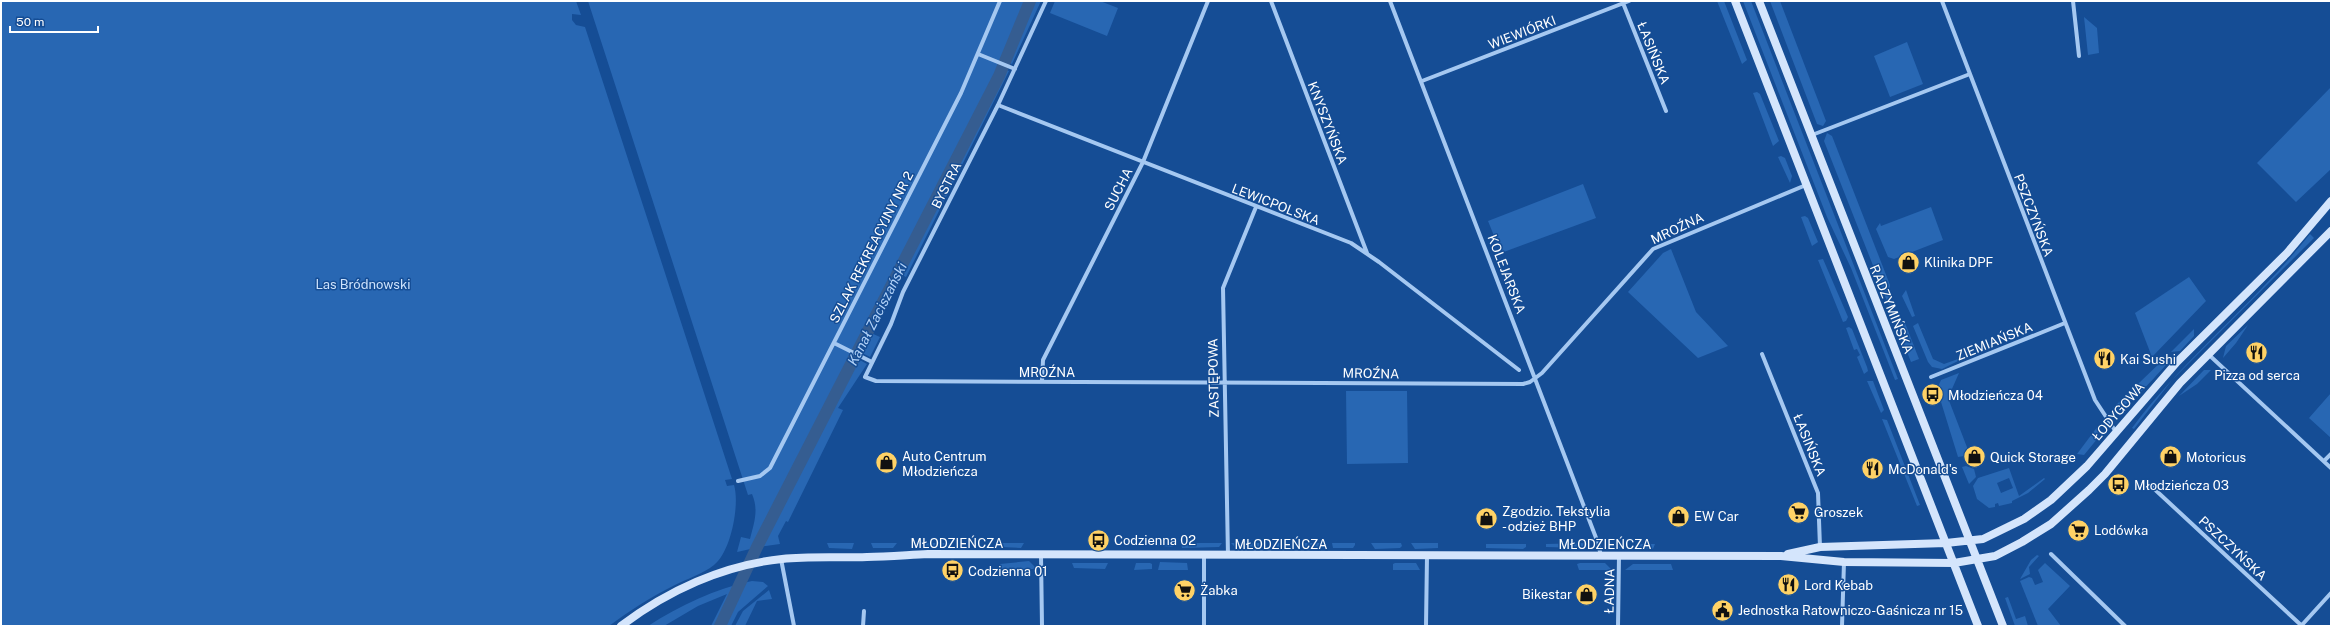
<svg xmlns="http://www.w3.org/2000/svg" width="2332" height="627" font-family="'Public Sans',sans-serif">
<rect width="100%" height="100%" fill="#154d95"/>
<!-- green -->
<path fill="#2867b3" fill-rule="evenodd" d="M1,1h575l5,14 -9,-1v6l4,5 9,2 147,452 -7,1 2,6 7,-1c6,19 -3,67 -20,80 -11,9 -28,14 -41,21 -22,11 -44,25 -64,40h-608z
M588,1h440l-31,74 -242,473 -18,4 4,-15 9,2c4,-16 9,-29 2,-45l-4,1z
M1032,1h9l-29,63 -5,-2z
M1055,1h45l18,7 -11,28 -57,-23z
M1717,1h7l23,59 -5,4z
M1743,1h8l147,378 -3,1 -44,-112 -24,-51z
M1770,1h10l46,120 -3,5 -6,-2z
M2084,17l13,11 2,25 -11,2z
M1907,42l16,42 -33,13 -16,-41z
M1004,69l5,2 -103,206 -6,-3 -29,59 9,4 -10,20 -10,-5z
M2331,87v82l-35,33 -39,-39z
M1757,92l3,2 19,47 -6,5 -20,-53z
M1827,133l5,3 58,149 -1,10 7,20 9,8 14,36 -8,3 -87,-221z
M1781,156l4,2 7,18 -2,7 -12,-26z
M1583,184l13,34 -95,35 -13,-32z
M1931,207l12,33 -49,19 -6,-2 -12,-28 4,-6 1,3z
M1805,216l3,2 10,24 -6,4 -11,-29z
M2310,234l4,4 -142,142 -38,49 -2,-1c53,-71 123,-125 178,-194z
M1671,249l25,63 32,34 -30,12 -70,-66 35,-39z
M1823,259l25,58 -2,4 -3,1 -25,-62z
M2189,277l17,24 -54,56 -17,-44z
M1906,290l9,26 -3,1 -10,-21z
M1918,323l15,36 11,5 28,-10 -30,15 -10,-2 -4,-5 -15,-36z
M2248,325l-12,18 -13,15 3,-12z
M1849,327l3,2 15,38 1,4 -4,3 -7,-17 3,-2 -3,-6 -3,1 -8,-22z
M2194,329v7l-14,15 -9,1z
M2166,357l1,7c-11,11 -39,47 -54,44z
M856,358l11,6 -29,44 5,2 -55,112 -2,-1 -8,15 2,8 -21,3z
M2204,370h7l-14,14 -18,12z
M1959,373l-11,25 22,57 -12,2 -21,-68 4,-9z
M1867,381h6l11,29 -3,3z
M1346,391h61l1,72 -61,1z
M2331,393v45l-22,-20z
M1882,419l5,1 33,85 -3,1z
M2098,426v12l-14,17 -7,-1z
M1966,466l8,3 2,8 -7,7 -7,-17z
M2009,468l10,28 25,-18 1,1 -17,14 -16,8v2l-13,3 -1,-3 -3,1v3l-6,1 -12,-9 -4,-13 5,-8zM2009,478l4,10 -12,5 -4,-10z
M827,543h27l-2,6 -23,-1z
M871,543h26l-4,5h-20z
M917,543h33l-1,4h-31z
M1000,543h24l-3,5 -20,-1z
M1153,543h22v2l-3,2 -19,-2z
M1181,543h41l-3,4 -37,1z
M1231,543h35l1,4 -31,1z
M1273,543h19v4l-18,1z
M1298,543h26l1,1 -2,4h-24z
M1332,543h23v2l-2,3h-20z
M1371,543h30l1,3 -2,2 -25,1z
M1411,543h27v5l-23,1z
M1588,543l-5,5 -37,-1v-3z
M1486,544h40v3l-3,2 -37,-1z
M1606,544h18l2,2 -2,2 -11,1z
M1638,544h17l-2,5 -14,-1z
M2037,555l2,1 -10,11 1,7 -10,5 11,-19z
M1029,561l8,8h-36l-1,-2v-3z
M1160,562l27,1 1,7h-30z
M1072,563h36l-3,6 -31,-1z
M1136,563h14l2,1v5l-18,1z
M1395,563h21l4,7h-27v-6z
M1580,563h25l7,7h-33l-2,-6z
M2045,563l25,23 -22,23 13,17h-23l-18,-45 9,-4 3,1 3,7 8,-3 -5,-12z
M1633,564h38l2,6h-48z
M752,581l11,1 5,4 -30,26 -7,14h-20l16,-32 -29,12 -34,20h-16c33,-21 66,-37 104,-45z
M769,590l3,9 -15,2 -12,25h-10l8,-15z
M2008,597l8,22 9,-3 3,10h-13l-10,-28z"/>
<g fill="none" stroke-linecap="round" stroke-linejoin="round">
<!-- canal -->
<path stroke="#355d91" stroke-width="12" d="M720,626l37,-79 242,-471 31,-75"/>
<!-- street -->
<path stroke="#a5c8f1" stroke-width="4" d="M1046,1l-48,104 -95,187 -12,32 -26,53 11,4 647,3 7,-2 12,-9 111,-124 153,-64
M1271,1l96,252
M1390,1l208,542 3,13
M1942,1l153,399 21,32
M2073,1l6,55
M1623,3l43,108
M978,54l37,15
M1422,81l207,-80
M998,105l353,138 28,19 140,108
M1812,135l158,-61
M834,343l38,19
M1762,354l56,139 2,54
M2208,354l123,114
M1931,377l134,-54
M1042,382l1,-22 100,-198 65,-161
M2324,461l7,-7
M738,481l22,-5 10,-8 191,-375 39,-92
M2150,485l152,141
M2051,554l74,72
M1041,555l1,71
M1204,556v70
M1228,556l-5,-268 33,-81
M781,559l13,67
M863,626l1,-15
M1426,626l1,-70
M1618,626l1,-70
M1842,626l2,-64
M2301,626l30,-33"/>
<!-- secondary -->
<path stroke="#d4e5fc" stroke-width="8" d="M1735,1l243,625
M1759,1l244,625
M1788,554l32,-7 126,-4 37,-4 41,-20 27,-19 36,-34 90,-104 110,-109 44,-52
M621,626c46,-35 102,-61 161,-67 28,-3 56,-1 85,-2 20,0 40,-2 61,-3l853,2 63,6 110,1 41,-7 27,-14 29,-18 38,-34 16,-16 75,-91 151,-152"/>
</g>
<!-- icons -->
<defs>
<symbol id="shop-disc" viewBox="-11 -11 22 22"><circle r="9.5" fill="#ffd266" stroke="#154d95"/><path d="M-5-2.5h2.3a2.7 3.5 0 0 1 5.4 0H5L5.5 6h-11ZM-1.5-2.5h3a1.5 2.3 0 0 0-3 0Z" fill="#111"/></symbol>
<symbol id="restaurant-disc" viewBox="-11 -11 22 22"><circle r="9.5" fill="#ffd266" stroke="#154d95"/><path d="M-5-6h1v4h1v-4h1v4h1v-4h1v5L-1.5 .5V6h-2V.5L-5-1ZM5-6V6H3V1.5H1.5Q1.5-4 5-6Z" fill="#111"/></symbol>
<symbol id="bus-disc" viewBox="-11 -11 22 22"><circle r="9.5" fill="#ffd266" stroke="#154d95"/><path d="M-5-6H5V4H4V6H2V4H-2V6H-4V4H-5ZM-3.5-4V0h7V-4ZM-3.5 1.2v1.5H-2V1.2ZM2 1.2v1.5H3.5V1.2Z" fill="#111"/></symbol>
<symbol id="supermarket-disc" viewBox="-11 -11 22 22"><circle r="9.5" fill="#ffd266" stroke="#154d95"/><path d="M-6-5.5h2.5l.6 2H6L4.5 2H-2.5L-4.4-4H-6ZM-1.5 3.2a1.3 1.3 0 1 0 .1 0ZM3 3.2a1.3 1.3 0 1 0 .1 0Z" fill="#111"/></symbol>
<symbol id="civic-disc" viewBox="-11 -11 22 22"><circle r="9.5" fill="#ffd266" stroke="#154d95"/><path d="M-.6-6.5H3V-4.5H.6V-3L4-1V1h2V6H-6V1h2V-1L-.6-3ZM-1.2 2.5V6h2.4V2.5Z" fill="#111"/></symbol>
</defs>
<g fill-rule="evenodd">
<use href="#shop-disc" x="1896" y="250" width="25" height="25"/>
<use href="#restaurant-disc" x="2244" y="340" width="25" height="25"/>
<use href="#restaurant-disc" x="2092" y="346" width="25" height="25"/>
<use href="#bus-disc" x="1920" y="382" width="25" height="25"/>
<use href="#shop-disc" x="1962" y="444" width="25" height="25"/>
<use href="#shop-disc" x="2158" y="444" width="25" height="25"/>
<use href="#shop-disc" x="874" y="450" width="25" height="25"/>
<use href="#restaurant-disc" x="1860" y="456" width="25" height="25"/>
<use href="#bus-disc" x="2106" y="472" width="25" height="25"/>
<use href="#supermarket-disc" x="1786" y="500" width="25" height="25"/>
<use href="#shop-disc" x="1666" y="504" width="25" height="25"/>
<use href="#shop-disc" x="1474" y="506" width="25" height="25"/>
<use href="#supermarket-disc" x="2066" y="518" width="25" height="25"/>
<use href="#bus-disc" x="1086" y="528" width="25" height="25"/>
<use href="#bus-disc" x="940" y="558" width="25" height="25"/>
<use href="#restaurant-disc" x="1776" y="572" width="25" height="25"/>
<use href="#supermarket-disc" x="1172" y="578" width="25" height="25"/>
<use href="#shop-disc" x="1574" y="582" width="25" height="25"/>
<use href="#civic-disc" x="1710" y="598" width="25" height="25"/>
</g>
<g text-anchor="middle" stroke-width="3" stroke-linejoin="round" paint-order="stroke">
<!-- street labels -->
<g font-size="13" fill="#fff" stroke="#154d95">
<text transform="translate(1522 32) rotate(-21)" y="5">WIEWIÓRKI</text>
<text transform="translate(1654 53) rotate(68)" y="5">ŁASIŃSKA</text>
<text transform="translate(1328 123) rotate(69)" y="5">KNYSZYŃSKA</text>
<text transform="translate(946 185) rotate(-63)" y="5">BYSTRA</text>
<text transform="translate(1118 189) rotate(-63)" y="5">SUCHA</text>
<text transform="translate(1276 204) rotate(21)" y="5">LEWICPOLSKA</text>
<text transform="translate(2034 215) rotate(69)" y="5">PSZCZYŃSKA</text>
<text transform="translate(1677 228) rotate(-25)" y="5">MROŹNA</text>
<text transform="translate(871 247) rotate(-63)" y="5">SZLAK REKREACYJNY NR 2</text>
<text transform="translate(1507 274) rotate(69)" y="5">KOLEJARSKA</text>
<text transform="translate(1892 309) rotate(68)" y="5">RADZYMIŃSKA</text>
<text transform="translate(1994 341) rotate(-22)" y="5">ZIEMIAŃSKA</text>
<text x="1047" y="377">MROŹNA</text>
<text transform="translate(1371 373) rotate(1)" y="5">MROŹNA</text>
<text transform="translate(1213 378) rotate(-91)" y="5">ZASTĘPOWA</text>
<text transform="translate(2118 411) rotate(-49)" y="5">ŁODYGOWA</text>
<text transform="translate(1810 445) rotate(68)" y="5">ŁASIŃSKA</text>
<text x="957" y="548">MŁODZIEŃCZA</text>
<text x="1281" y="549">MŁODZIEŃCZA</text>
<text x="1605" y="549">MŁODZIEŃCZA</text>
<text transform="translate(2233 548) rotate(43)" y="5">PSZCZYŃSKA</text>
<text transform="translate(1609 591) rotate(-89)" y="5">ŁADNA</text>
</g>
<!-- poi labels -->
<g font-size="13" fill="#fff" stroke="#154d95" text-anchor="start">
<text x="1924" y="267">Klinika DPF</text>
<text x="2120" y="364">Kai Sushi</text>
<text x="2257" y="380" text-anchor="middle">Pizza od serca</text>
<text x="1948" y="400">Młodzieńcza 04</text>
<text x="902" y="461">Auto Centrum<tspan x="902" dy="15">Młodzieńcza</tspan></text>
<text x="1990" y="462">Quick Storage</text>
<text x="2186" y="462">Motoricus</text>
<text x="1888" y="474">McDonald's</text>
<text x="2134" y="490">Młodzieńcza 03</text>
<text x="1502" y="516">Zgodzio. Tekstylia<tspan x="1502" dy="15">- odzież BHP</tspan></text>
<text x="1814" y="517">Groszek</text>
<text x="1694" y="521">EW Car</text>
<text x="2094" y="535">Lodówka</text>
<text x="1114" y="545">Codzienna 02</text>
<text x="968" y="576">Codzienna 01</text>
<text x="1804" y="590">Lord Kebab</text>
<text x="1200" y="595">Żabka</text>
<text x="1572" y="599" text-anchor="end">Bikestar</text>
<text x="1738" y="615">Jednostka Ratowniczo-Gaśnicza nr 15</text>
</g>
<!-- park labels -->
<g font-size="13" fill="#cde2fc" stroke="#154d95">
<text x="363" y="289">Las Bródnowski</text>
</g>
<!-- water labels -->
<g font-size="14" font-style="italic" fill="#b2d2f8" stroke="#154d95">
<text transform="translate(877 314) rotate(-63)" y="5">Kanał Zaciszański</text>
</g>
</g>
<!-- border -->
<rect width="2332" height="627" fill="none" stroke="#ffffff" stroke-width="4"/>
<!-- scale -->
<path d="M10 26v6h88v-6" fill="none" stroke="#ffffff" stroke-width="2"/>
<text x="16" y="26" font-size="12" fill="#ffffff" stroke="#154d95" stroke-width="3" paint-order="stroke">50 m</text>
</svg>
